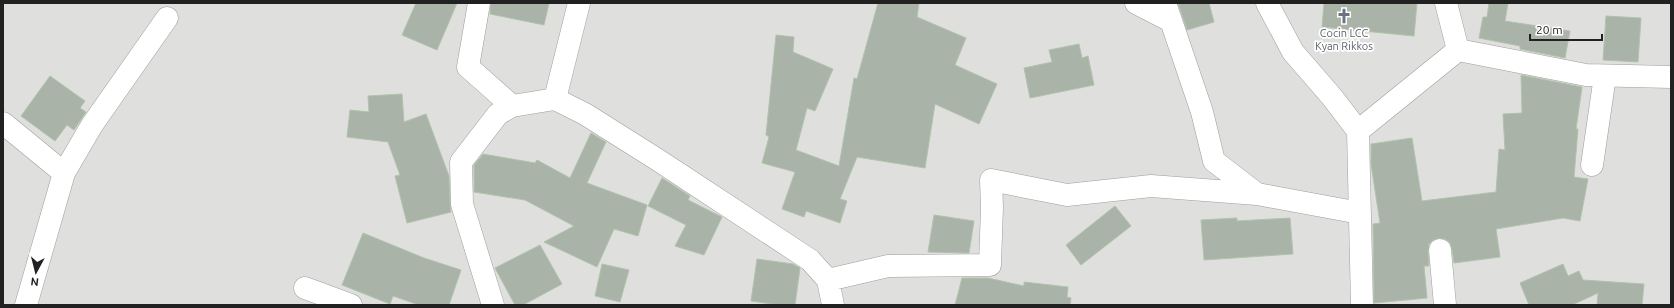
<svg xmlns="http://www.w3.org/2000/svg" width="1674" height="308" font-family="Ubuntu,sans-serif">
<rect width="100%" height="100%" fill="#e8f1e8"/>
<!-- residential -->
<path fill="#dfdfde" d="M3,3h1668v302h-1668z"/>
<!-- building -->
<path fill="#aab3a7" stroke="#b0c3ab" d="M416,3h41l-20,47 -35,-15z
M491,3h58l-5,22 -54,-11z
M878,3h41l-2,14 49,21 -11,27 42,19 -18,40 -44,-20 -10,64 -68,-11 -17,42 7,2 -7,22 -34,-12 -2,6 -22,-8 13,-37 -33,-9 7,-26 -3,-2 10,-100 18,2 -1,15 40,17 -18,42 -8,-3 -11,42 43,16 15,-88 3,1z
M1178,3h31l5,19 -27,8z
M1324,3h93l-3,33 -92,-9z
M1489,3h19l-3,18 65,10 -5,27 -45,-9v-3l-41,-8 4,-21h4z
M1606,16l35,2 -3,44 -35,-2z
M1079,44l3,14 6,-2 6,29 -64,13 -6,-30 28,-6 -3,-12z
M1521,75l61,12 -6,42h2l-4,48 14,2 -8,42 -17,-3 -67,11 4,28 -46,6 -2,-14 -2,-6 -5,-4 -6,-1 -6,2 -4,4 -1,7 1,15h-5l3,32 -53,5 -1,-79 7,-1 -9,-59v-20l41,-6 10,63 74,-9 3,-43 6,1 -2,-36 19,-1z
M50,76l35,25 -5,7 6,4 -12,18 -7,-5 -12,16 -34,-25z
M402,94l2,28 22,-8 23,62 1,28 1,8 -44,11 -12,-47 5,-1 -12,-33 -41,-5 3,-27 19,2 -1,-16z
M591,133l15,9 -19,41 60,22 -9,31 -24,-7 -17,38 -53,-25 30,-16 -49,-26 -51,-8v-27l9,-11 52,9 2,-3 33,18z
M662,178l28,18 -2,4 34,17 -18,38 -29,-9 11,-21 -38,-19z
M1115,206l16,20 -50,39 -15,-20z
M934,215l40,6 -5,32 -41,-1z
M1237,218v3l53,-3 3,36 -89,6 -3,-40z
M363,233l61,25 37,12 -12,35h-30l-26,-9 -3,8 -48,-19z
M540,245l22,39 -39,21h-8l-20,-37z
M757,259l36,5 7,4 -5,37h-16l-28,-4z
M602,264l27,6 -9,32 -25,-6z
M1563,264l5,12 11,-5 4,9 61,4 -2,21h-45l1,-12 -26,12h-43l-9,-22z
M962,278h26l36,8v-4l44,5 -1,10 4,1 -1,7h-115z"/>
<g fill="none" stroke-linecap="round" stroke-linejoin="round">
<defs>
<path id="minor" d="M479,3l-11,64 44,39 43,-7 30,15 73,46 152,100 18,20 5,25
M1136,3l35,18
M1165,3l37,109 12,49 43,33 103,19
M1267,3l26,49 39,45 26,34 4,174
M1446,3l12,47 128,25 85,2
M555,99l24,-96
M3,123l61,50
M1358,131l100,-81
M1592,165l13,-89
M1440,250l5,55
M828,280l60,-14 102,-1 2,-58 -1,-27 76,15 84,-9 106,8
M305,288l46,17
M26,305l38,-132 28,-48 75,-107
M493,305l-31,-101 -1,-42 37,-48 14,-8"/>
</defs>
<!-- minor casing -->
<use href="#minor" stroke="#9e9e9e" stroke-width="23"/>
<!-- minor -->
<use href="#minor" stroke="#fff" stroke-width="22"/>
</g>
<!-- icons -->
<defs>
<symbol id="church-bare" viewBox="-9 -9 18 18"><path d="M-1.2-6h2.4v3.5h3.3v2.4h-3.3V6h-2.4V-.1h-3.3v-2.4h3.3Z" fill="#6b7280" stroke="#fff" stroke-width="2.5" paint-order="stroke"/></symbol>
</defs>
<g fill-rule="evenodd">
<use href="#church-bare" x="1333" y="5" width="22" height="22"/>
</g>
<g text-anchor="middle" stroke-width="3.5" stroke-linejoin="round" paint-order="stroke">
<!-- worship labels -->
<g font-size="11" fill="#5b616d" stroke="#fff">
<text x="1344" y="37">Cocin LCC<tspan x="1344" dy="13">Kyan Rikkos</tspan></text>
</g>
</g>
<!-- border -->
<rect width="1674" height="308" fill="none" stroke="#212121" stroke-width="8"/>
<!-- north arrow -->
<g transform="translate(36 272) rotate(187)" stroke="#ffffff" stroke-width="3" paint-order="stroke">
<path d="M0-3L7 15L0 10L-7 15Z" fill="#212121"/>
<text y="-6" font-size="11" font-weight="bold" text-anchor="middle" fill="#212121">N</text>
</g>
<!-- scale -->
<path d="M1530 34v6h72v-6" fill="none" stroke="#212121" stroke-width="2"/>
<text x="1536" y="34" font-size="12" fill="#212121" stroke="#ffffff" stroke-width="3" paint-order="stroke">20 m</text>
</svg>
